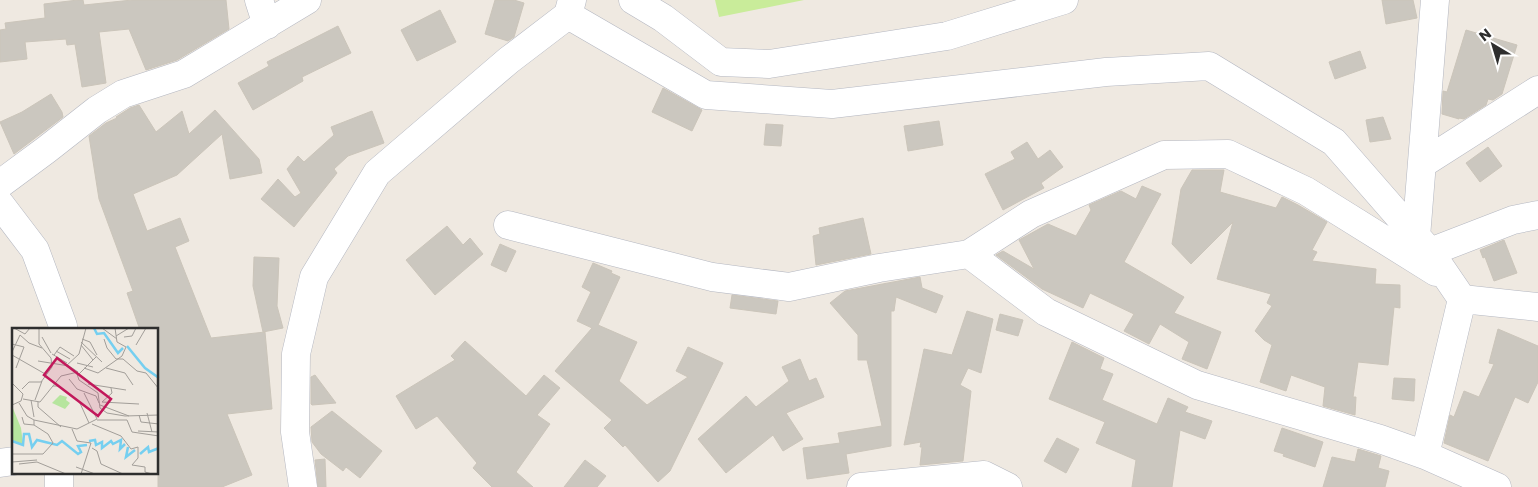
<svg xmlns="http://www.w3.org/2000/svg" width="1538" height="487" font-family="Poppins,sans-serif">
<rect width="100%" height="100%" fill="#efe9e1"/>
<!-- pitch -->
<path fill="#c9ec9a" d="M715,0h89l-85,17z"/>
<!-- building -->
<path fill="#cbc7bf" stroke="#cbc5ba" d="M78,0h5l1,5 48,-5h94l3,29 -52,31 -31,10 -17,-41 -30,3 7,51 -24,4 -7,-43 -8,1 -1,-6 -41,3 2,17 -27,3v-32l6,-1 -1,-6 40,-5 -1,-14z
M495,0h19l10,3 -10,34 -6,4 -23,-7z
M1382,0h31l4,18 -31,6z
M440,10l16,32 -39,19 -16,-31z
M338,26l13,27 -49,24 1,4 -50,29 -15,-27 31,-17 -2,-4z
M1466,30l51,15 -15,49 -9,6 -5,-1 -2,6 -22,14 -5,-1v1l-17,-5 1,-23 4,1z
M1360,51l6,17 -31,11 -6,-17z
M663,88l39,22 -10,21 -40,-19z
M51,94l11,18 1,5 -49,37 -14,-32 22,-10z
M139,105l17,27 26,-21 7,23 26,-24 44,49 3,14 -32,6 -8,-45 -45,41 -44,19 14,37 33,-13 9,23 -14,6 36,91 54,-6 7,77 -45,5 25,61 -30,12h-64v-157h-18l-13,-37 6,-2 -34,-92 -10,-63 17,-13 11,-5 -1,-1 14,-9z
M372,111l12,32 -36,13 -14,13 3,4 -43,54 -33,-28 17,-20 17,18 6,-4 -14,-24 11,-13 6,6 30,-27 -3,-8z
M1383,117l8,22 -21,3 -4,-22z
M939,121l4,24 -35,6 -4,-25z
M766,124l17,1 -2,21 -17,-1z
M1027,142l11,17 12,-9 13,17 -22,16 3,5 -41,22 -18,-36 30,-15 -4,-7z
M1488,147l14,19 -22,16 -14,-19z
M1192,170h32l-4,22 56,16 6,-11 16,8 29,17 -15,28 5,2 -5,9 64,8 -1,15 25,1v23l-6,-1 -6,58 -30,-3 -5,35h3l-1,18 -32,-9 2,-19 -34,-12 -5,16 -26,-9 12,-37 -8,-5 -9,-9 17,-25 -5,-3 4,-9 -54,-15 16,-57 -42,42 -19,-20 9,-55z
M1142,186l19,8 -37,68 60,35 -10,16 47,19 -14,37 -25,-10 7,-17 -29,-18 -11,20 -25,-13 10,-17 -44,-21 -7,15 -41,-19 -46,-34 7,-4 31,18 -15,-29 29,-16 28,12 15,-26 -2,-5 32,-14 15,8z
M863,218l8,36 -55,11 -3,-29 7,-2 -1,-6z
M447,226l16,19 7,-7 13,16 -48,41 -29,-35z
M1504,240l13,33 -23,8 -9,-24 -2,1 -3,-8z
M500,244l16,7 -10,21 -15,-7z
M254,257l25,1 -2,48 6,22 -20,4 -10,-46z
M593,263l19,8 -1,2 9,4 -22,48 39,17 -18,39 28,24 41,-28 -12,-6 12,-24 35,16 -53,108 -12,11 -33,-37 -2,2 -19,-19 8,-8 -57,-49 37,-43 -15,-7 14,-29 -9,-5z
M920,277l2,11 21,8 -7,17 -40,-16 -2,14h-3v135l-45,8 3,19 -42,6 -4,-31 37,-5 -2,-10 44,-7 -15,-66h-9v-25l-28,-32 15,-12z
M732,295l46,6 -2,13 -46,-6z
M967,311l26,8 -12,54 -13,-5 -8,17 11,6 -8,70 -43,4 2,-18h-2l1,-5 -17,3 20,-96 28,6z
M1000,314l23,6 -5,16 -22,-6z
M1498,329l40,17v36l-10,21 -13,-6 -27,64 -44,-18 6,-28 4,2 10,-26 15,6 15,-33 -5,-1z
M465,341l61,55 18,-21 16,13 -23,27 13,9 -34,48 17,15h-41l-19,-19 4,-5 -40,-47 -21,13 -20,-33 59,-36 -4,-4z
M1072,342l32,16 -4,11 13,5 -11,26 55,24 11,-26 20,9 -3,5 27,9 -7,18 -25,-9 -8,57h-40l4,-27 -40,-17 9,-21 -56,-23z
M800,359l9,22 7,-3 8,19 -38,16 17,26 -20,12 -10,-16 -47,38 -28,-34 48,-43 10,11 33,-26 -7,-14z
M315,375l21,28 -24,2 -1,-1v-27z
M1394,378l21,1 -1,22 -22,-2z
M332,411l50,40 -22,27 -14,-11 -3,4 -22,-17 -9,-12 -1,-15z
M1282,428l41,14 -8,25 -32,-11 1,-2 -10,-3z
M1057,438l22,11 -13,24 -22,-12z
M1358,449l23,7 -3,12 11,3 -4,16h-62l9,-30 23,5z
M325,459l1,28h-8l-3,-27z
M585,460l21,16 -9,11h-33z"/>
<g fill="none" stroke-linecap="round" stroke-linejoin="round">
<defs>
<path id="minor" d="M259,0l8,25
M633,0l30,18 58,44 48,2 178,-28 117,-36
M568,15l138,80 126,9 274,-32 103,-6 125,76 96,110 32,47 -37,156
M1422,164l116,-74
M0,184l46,-34 51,-40 26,-16 61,-20 123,-74
M0,204l35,46 28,76v4
M508,225l204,52 77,10 90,-19 90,-14 62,-40 133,-59 64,-1 78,37 130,81
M1416,237l19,-237
M1430,252l83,-32 25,-5
M969,254l77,58 151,73 183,54 45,16 72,32
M1462,299l76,8
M0,463l14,-2
M59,487v-14
M303,487l-8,-55 1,-78 18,-77 63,-104 132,-113 59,-45 4,-15
M861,487l123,-12 24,12"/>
</defs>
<!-- minor casing -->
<use href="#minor" stroke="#b4b7c1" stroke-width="29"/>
<!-- minor -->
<use href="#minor" stroke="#fff" stroke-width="28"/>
</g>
<!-- overview -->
<g transform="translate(12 328)">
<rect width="146" height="146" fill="#efe9e1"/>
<path d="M48,67l7,2 -1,3 4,3 -5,6 -13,-6zM0,78l9,22 2,16 -11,-4z" fill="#b6e59e"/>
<path fill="none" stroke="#75cff0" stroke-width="2.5" d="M82,0l3,6 7,-1 14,20 5,-5M115,18l18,22 14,10M0,113l11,4 1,-11h5l3,13 5,-7 20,5 5,-4 16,13 3,-2 -3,-6 9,-1M77,113l6,-1 1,5 6,-3v6l9,-7 2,3 8,-4 -1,9 5,-5M116,119l-2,10 9,-7M128,126l8,-7 1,5 10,-4"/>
<path fill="none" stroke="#a29e99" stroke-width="1" d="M2,0l11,6 5,-6M90,0l15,11M104,8l13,-8M30,9l9,16M112,9l8,-1 4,-8M70,11l8,3 7,13M92,11l3,9 9,11h7l14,12 9,2 13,16M69,14l21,20M0,16l12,3 -8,21M69,17l12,15M124,17l10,-17M44,23l14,8M0,24l8,-17 9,8 13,5M40,26l15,9M0,27l35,20M42,27l6,-8 14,9M65,35l16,4M54,38l13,-12 7,-26M72,40l14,5 24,-17 4,-9 -9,-5 -2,-14M94,40l19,5 8,12M65,46l2,6 19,13 2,15 7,5 18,3 34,-1M67,46l17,-17M57,51l8,10 19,7 3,7M0,55l11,11 -2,7 -9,4M76,56l38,6M41,58h5l21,15 10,22M10,61l7,-7h12l11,-15 -1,-9 -12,-14v-16M11,71l17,3 21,-26 17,-4 -9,-6 -31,-5M19,72l3,17M23,72l7,-19M26,74v5l23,20M90,74l37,2M90,74l10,-9 -1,-5M7,75l8,13 7,4 43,9 20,-10 -13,-26M88,77l29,11M135,85l5,19M127,87l2,7 18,2M10,89l2,7 10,1M85,92h30l5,12 27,4M80,96l29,12 10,13 7,-2v11l-6,7 13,2v5l7,2M60,101l5,12 14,2 -10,31M126,103l21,1M80,120l5,3 4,13 22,10M0,126h31l10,-11 -5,-9 -14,-9v-5M0,134l25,-2M7,136l18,-2 29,12M64,139l19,7"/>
<path fill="#c2185b" fill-opacity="0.15" stroke="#c2185b" stroke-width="2.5" d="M45,30l54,41 -13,17 -54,-41z"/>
<rect width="146" height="146" fill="none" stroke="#2e2e2e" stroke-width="2.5"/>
</g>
<!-- north arrow -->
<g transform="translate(1493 45) rotate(322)" stroke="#ffffff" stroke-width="4" paint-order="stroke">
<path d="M0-4L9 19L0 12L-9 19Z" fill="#2e2e2e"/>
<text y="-8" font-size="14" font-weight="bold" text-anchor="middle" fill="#2e2e2e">N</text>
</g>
</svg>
